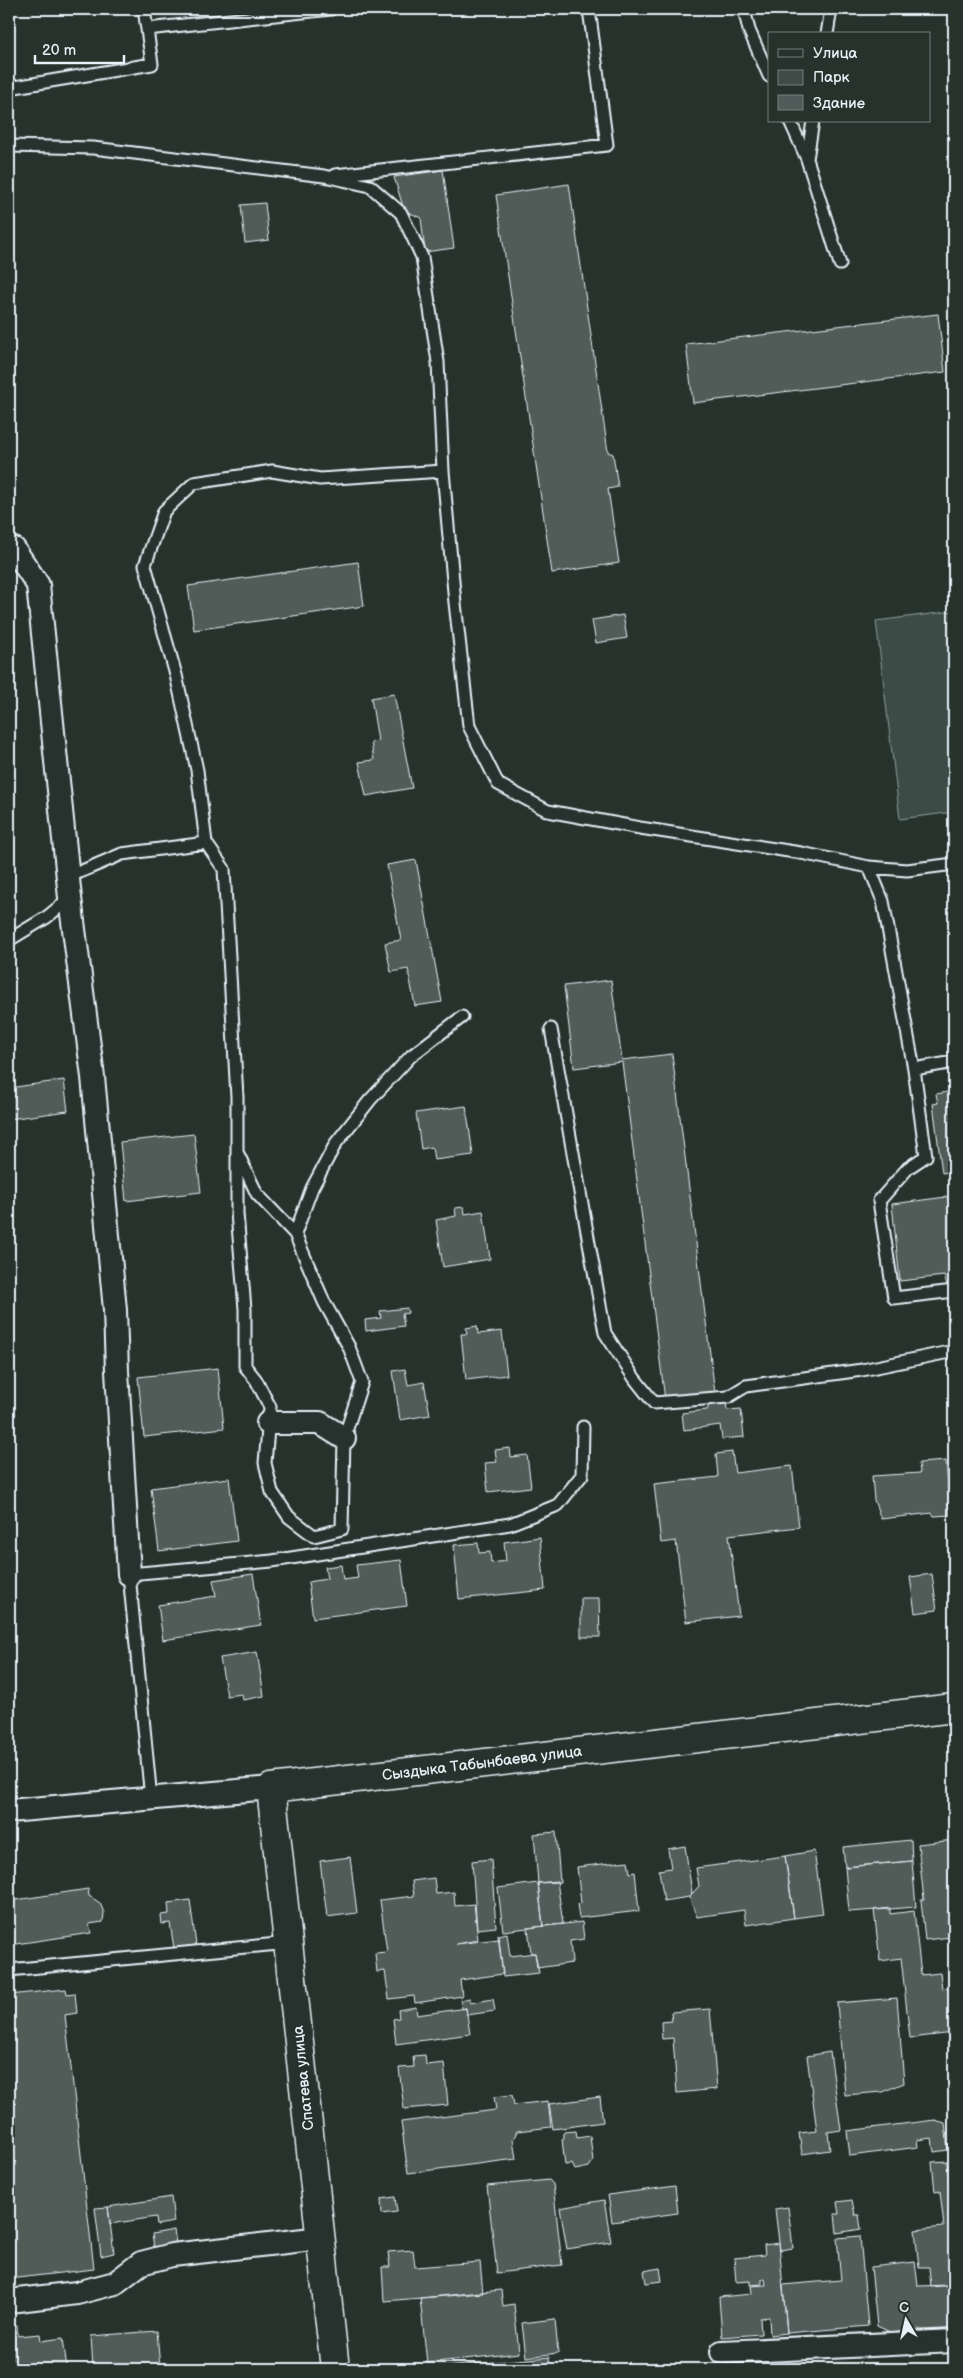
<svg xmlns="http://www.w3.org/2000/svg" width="963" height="2378" font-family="'Balsamiq Sans',sans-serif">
<rect width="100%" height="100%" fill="#26332d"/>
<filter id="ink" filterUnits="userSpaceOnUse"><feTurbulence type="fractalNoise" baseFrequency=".02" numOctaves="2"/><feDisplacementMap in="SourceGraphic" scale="10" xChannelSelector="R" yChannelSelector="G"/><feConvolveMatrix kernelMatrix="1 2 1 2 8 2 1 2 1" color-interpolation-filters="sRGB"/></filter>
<g filter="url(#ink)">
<!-- green -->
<path fill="#3e4b47" stroke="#939ea0" d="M954,611v201l-54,7 -24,-198z"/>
<!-- building -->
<path fill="#505c59" stroke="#e8f1f8" d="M443,170l11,78 -29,4 -4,-34 -17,-8 -10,-33z
M569,184l39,268 5,2 5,33 -10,2 11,74 -67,10 -56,-378z
M265,203l4,37 -24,3 -4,-38z
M938,314l7,58 -252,31 -7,-59z
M358,562l6,44 -170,24 -6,-44z
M623,615l4,23 -31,5 -4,-23z
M394,694l18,94 -46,8 -7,-34 15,-2 -3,-18 7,-1 -7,-43z
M416,860l26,142 -27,4 -7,-37 -17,3 -6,-29 16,-3 -14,-75z
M611,980l11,80 50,-6 43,339 -50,7 -43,-338 -48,6 -10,-82z
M64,1080l4,31 -59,8v-31z
M954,1091v80l-12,2 -9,-69 5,-1 -2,-9z
M466,1106l7,49 -39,5 -2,-13 -11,2 -5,-36z
M194,1134l7,58 -75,9 -6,-59z
M954,1196v89h-7l-3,-9 -44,5 -8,-77z
M464,1207l1,7 18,-3 7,48 -47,8 -7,-47 20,-4 -1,-8z
M407,1308l1,5 -6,1 2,12 -38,5 -1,-11 16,-2 -1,-7z
M477,1326l1,8 24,-3 5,44 -41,5 -5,-46h6l-1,-6z
M218,1368l6,60 -80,9 -6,-60z
M405,1369l3,16 16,-3 6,33 -30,5 -7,-49z
M726,1401l1,9 14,-1 3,28 -22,2 -2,-14 -36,5 -2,-17 25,-3 3,-7z
M510,1448l1,9 16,-2 4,32 -43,5 -3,-29 12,-1 -2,-12z
M732,1452l3,21 57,-7 7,61 -70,8 10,81 -53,6 -10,-81 -15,2 -7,-59 64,-7 -2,-23z
M946,1461l4,54 -16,1 -2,-3 -51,6 -7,-19 -2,-24 48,-3 -1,-10z
M229,1478l8,63 -78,10 -8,-63z
M540,1537l5,53 -86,9 -5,-54 24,-2 1,10 11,-1 1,11 15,-2 -2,-19z
M401,1560l6,46 -94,12 -5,-36 19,-3 -2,-12 16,-2 2,15 15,-2 -2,-13z
M253,1574l8,51 -98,15 -5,-35 58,-9 -3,-16z
M932,1574l5,36 -22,3 -5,-36z
M581,1598h18l1,39h-19z
M257,1652l7,44 -21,4 -1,-6 -15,2 -7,-38z
M556,1832l4,50 -22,1 -4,-49z
M911,1840l1,21 -67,6 -2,-20z
M954,1840v70l-6,1 3,26 -26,3 -4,-40h3l-6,-56z
M685,1846l7,47 -3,4 -25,4 -5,-31 12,-2 -3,-19z
M814,1851l9,63 -29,4 -9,-62z
M785,1856l9,62 -48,7 -2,-15 -47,7 -8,-20 10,-11 -3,-18z
M350,1857l7,56 -30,4 -7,-56z
M491,1859l5,68 -19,2 -5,-68z
M628,1861l2,12 5,-1 4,39 -60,7 -2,-14 4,-1 -4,-36z
M912,1861l4,46 -67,5 -4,-45z
M434,1878l2,16 18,-2 1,14 19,-2 4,36 -22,4 43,-5 4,35 -43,6 2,16 -47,7 -1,-7 -25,3 -4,-28 -8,1 -2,-19 12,-1 -7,-52 34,-4 -2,-15z
M557,1881l6,43 -20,2 -5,-43z
M538,1883l5,43 -40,5 -5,-43z
M88,1889l1,7 11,7 4,10 -1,9 -14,2 2,9 -82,12v-44z
M190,1900l6,45 -22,3 -4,-25 -8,1 -1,-9 8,-1 -1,-11z
M890,1908v6l24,-3 7,64 19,-2 2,16 7,-2 5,46 -44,5 -9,-80 -21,3 -6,-51z
M582,1922l2,17 -14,2 2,22 -35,5 -2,-15h-4l-3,-25z
M507,1933l3,23 25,-3 4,20 -36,4 -5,-42z
M66,1989l1,5 8,-1 2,20 -12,2 29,254 -85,10v-284z
M470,1998v5l23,-4 2,12 -28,4 -1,-7 -4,1 -1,-9z
M897,1998l7,85 -22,9 -37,3 -8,-92z
M416,2007l1,8 49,-7 4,26 -74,10 -3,-25 6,-1 -1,-8z
M710,2009l7,80 -40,4 -4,-55 -11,1 -1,-17 11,-1 -1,-9z
M830,2052l11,78 -13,2 2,18 -28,4 -3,-21 18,-2 -10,-75z
M425,2055l1,10 18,-2 4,42 -44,4 -5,-41 15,-1 -1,-11z
M512,2095l2,10 34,-4 3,26 -34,4 -4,9 3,19 -108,14 -7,-51 95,-12 -2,-13z
M600,2097l3,25 -50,7 -4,-25z
M935,2120l10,3 3,27 -14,2 -2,-14 -15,2 1,7 -68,9 -3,-25z
M576,2131l1,7 13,-2 3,25 -4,6 -14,3 -3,-6 -7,1 -3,-26 2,-1v-6z
M947,2161l7,77v47l-23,2 -2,-20h-10l-4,-37 29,-3 -4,-36 -5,1 -3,-30z
M549,2180l4,4 9,81 -65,8 -10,-87z
M675,2186l3,27 -66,9 -4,-27z
M950,2195h4v43l-1,-13z
M171,2197l3,25 -17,3 -1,-8 -46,7 -2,-17z
M395,2197l2,15 -15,2 -1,-15z
M604,2200l7,42 -44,7 -7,-41z
M852,2200l3,15h4l2,14 -24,4 -2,-19h4l-2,-12z
M108,2207l6,46 -13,3 -6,-48z
M788,2207l5,41 -13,2 -5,-41z
M174,2230l2,13 -22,4 -2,-13z
M860,2236l8,90 -81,7 -4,-48 58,-5 -4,-42z
M779,2243l8,90 -17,2 -1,-18 -9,1 1,16 -39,3 -3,-40 33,-3 -1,-8 15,-1 -1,-6h-3v5l-12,1v-4l-14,1 -2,-24 31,-3 -1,-10z
M413,2250l2,17 65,-5 3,31 -99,8 -2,-34h8l-2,-15z
M915,2262l3,24 32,-1 4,49 -33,4 -1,-9 -30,3 -13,-6 -6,-59z
M660,2268l2,13 -16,2 -2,-12z
M501,2290l2,16 11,-2 5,49 -92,10 -7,-65z
M555,2319l3,34 -32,4 -4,-34z
M17,2325l1,11 22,-2 1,7 22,-3 4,31h-58v-43z
M157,2331l3,38h-67l-2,-33z
M549,2357l1,12h-116v-1z"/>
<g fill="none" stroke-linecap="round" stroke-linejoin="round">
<defs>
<path id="lane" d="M744,9l5,21 20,46
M147,29l184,-20
M827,34l4,-25
M9,88l143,-24 -8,-55
M790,121l17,38 6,-38
M9,146l84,2 231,28 46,10 31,27 21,44 16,105 5,109
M807,159l33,105
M335,175l272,-30 -18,-136
M206,843l18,26 13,228v116l8,96v57l11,14 14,27 -5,56 7,29 17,25 25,19 28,-7 2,-91 18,-56 -13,-35 -25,-45 -29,-68 -38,-40 -19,-40
M869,867l14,34 31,168 12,87 -18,12 -29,33 15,97 60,-7
M68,877l54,-23 84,-11 -9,-73 -21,-95 -31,-110 19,-54 30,-28 78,-12 48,8 123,-8 12,132 14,123 29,58 50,27 92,17 161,25 68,14 38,3 47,-6
M9,940l38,-23 23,-19
M551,1029l54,304 30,46 19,24 74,-6 18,-11 116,-16 92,-19
M914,1069l40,-7
M295,1234l17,-46 24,-45 34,-43 41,-44 51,-39
M151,1799l-22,-225 143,-13 238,-37 48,-19 24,-30 1,-48
M9,1970l279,-27"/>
<path id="street" d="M14,549l24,36 32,313 23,179 22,233 2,61 12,203
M268,1423h52l24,15
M9,1811l262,-23
M9,2301l68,-8 38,-10 26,-20 31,-8 149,-17
M722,2352l232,-11"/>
<path id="secondary" d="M335,2369l-64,-581 683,-80"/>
</defs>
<!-- lane casing -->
<use href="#lane" stroke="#e8f1f8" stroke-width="15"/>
<!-- street casing -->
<use href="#street" stroke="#e8f1f8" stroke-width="26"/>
<!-- secondary casing -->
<use href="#secondary" stroke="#e8f1f8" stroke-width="31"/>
<!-- lane -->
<use href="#lane" stroke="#26332d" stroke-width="11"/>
<!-- street -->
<use href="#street" stroke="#26332d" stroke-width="22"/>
<!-- secondary -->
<use href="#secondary" stroke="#26332d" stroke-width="28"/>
</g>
</g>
<g text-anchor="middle" stroke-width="4.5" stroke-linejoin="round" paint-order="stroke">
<!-- street labels -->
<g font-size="15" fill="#e8f1f8" stroke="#26332d">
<text transform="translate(482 1763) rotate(-7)" y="5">Сыздыка Табынбаева улица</text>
<text transform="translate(303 2078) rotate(-96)" y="5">Спатева улица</text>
</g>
</g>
<!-- margin -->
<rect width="963" height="2378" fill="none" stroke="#26332d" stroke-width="30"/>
<rect x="15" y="15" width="933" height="2348" fill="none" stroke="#e8f1f8" stroke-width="2" filter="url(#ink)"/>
<!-- legend -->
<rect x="768" y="32" width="162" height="90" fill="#26332d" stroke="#747f7e"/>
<rect x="778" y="49" width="25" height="8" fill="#26332d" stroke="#747f7e"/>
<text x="813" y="58" font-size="15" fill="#e8f1f8">Улица</text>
<rect x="778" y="70" width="25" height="15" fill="#3e4b47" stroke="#747f7e"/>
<text x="813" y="82" font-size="15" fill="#e8f1f8">Парк</text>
<rect x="778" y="95" width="25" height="15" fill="#505c59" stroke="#747f7e"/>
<text x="813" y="108" font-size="15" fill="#e8f1f8">Здание</text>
<!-- north arrow -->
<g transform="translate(906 2320) rotate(351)" stroke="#26332d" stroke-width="4" paint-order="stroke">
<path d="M0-4L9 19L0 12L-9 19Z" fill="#e8f1f8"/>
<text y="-8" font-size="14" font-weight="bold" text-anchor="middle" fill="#e8f1f8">С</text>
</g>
<!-- scale -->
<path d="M35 55v8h89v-8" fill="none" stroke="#e8f1f8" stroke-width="2.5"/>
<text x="42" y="55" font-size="15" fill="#e8f1f8" stroke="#26332d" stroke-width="4" paint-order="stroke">20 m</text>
</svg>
